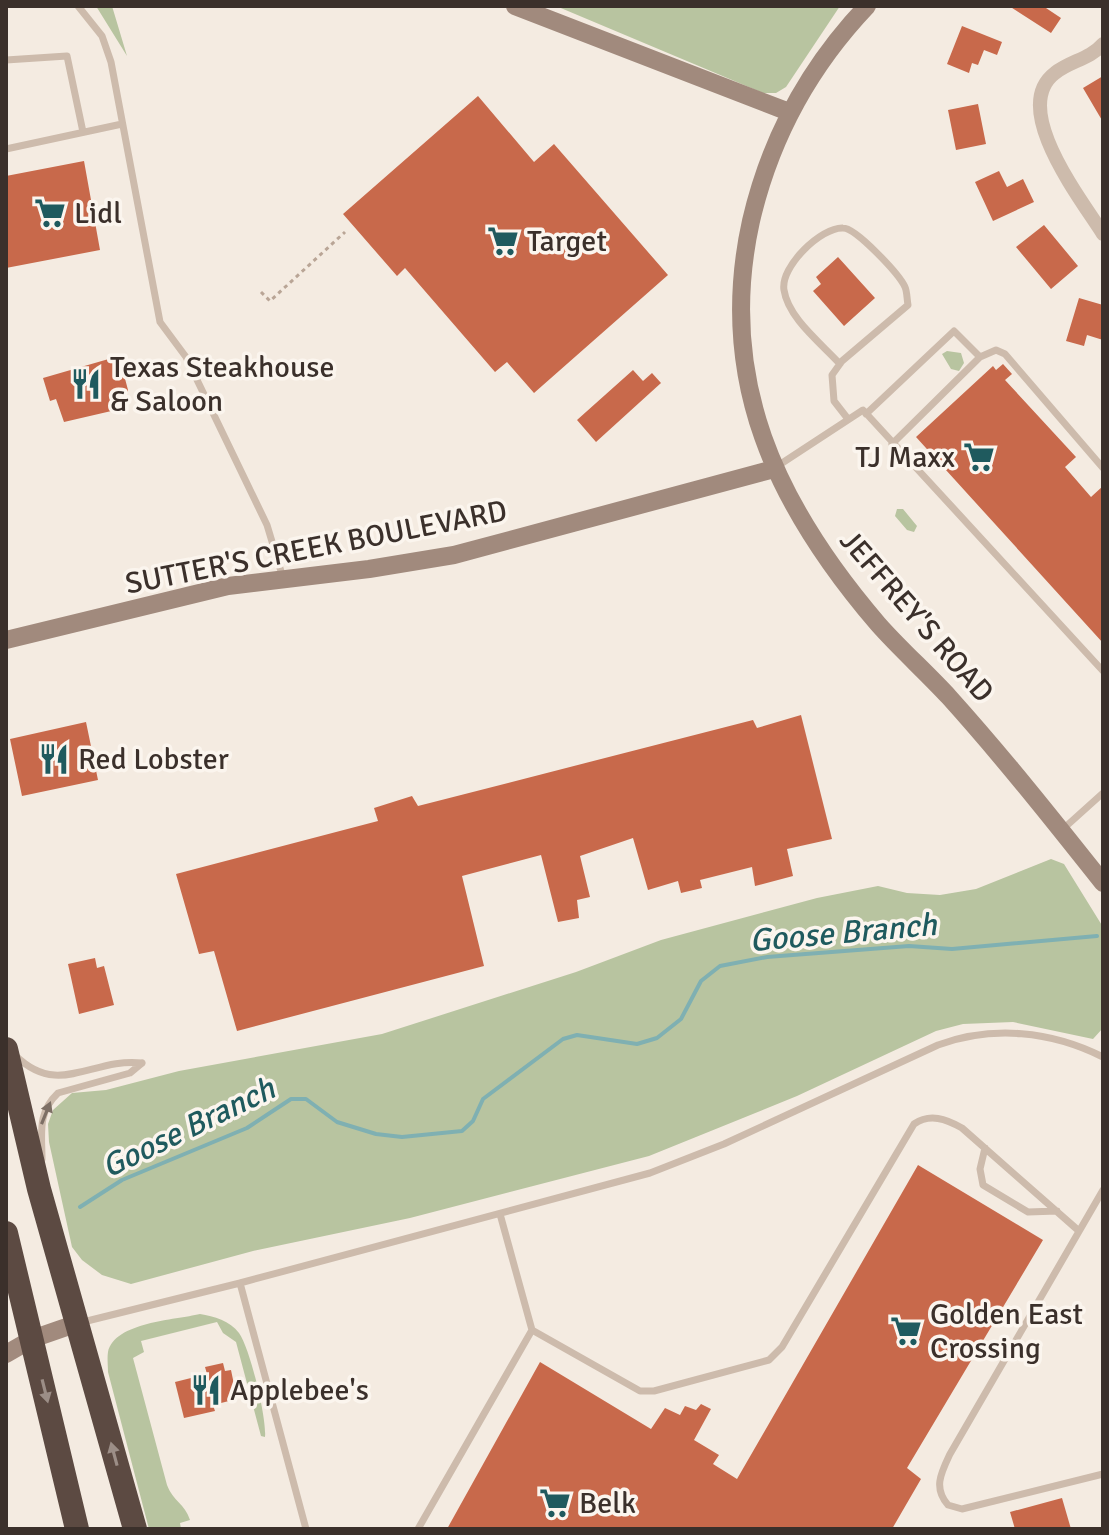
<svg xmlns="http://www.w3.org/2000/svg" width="1109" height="1535" font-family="Signika,sans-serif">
<rect width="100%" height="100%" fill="#f4ebe1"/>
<!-- green -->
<path fill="#b8c4a0" d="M96,6h16l15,50z
M556,6h284l-54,81 -10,6h-13z
M947,351l14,2 3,10 -5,8 -8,-2 -9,-15z
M897,509h6l14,17 -3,6 -7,-2 -12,-14z
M1051,859l13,5 39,63v101l-10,11 -80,-17 -50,2 -27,7 -139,65 -148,60 -239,62 -157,33 -122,33 -29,-9 -20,-15 -10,-13 -23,-105 -1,-18 5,-14 19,-17 34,-3 73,-19 203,-37 194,-62 85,-32 156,-42 61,-12 29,7 33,2 36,-6z
M200,1314c14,2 30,7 39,19 11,15 28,86 26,104l-4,-1 -25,-94 -13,-9 -6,-11 -76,19 3,11 -11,6 34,127c6,16 18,19 23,35l-10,3 1,6h-32l-41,-157c0,-6 -1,-14 0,-20 7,-30 67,-32 92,-38z"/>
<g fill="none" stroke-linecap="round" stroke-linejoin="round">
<!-- stream -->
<path stroke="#7fb0b2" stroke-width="4" d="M80,1207l42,-27 125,-52 44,-29h15l31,23 39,12 26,3 60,-6 11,-10 10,-22 80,-60 14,-4 60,9 20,-6 24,-19 20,-38 19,-15 47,-9 142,-11 43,3 145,-13"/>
</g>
<!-- building -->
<path fill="#c8694b" d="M1009,6h34l18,12 -10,15z
M962,26l40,16 -5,13 -13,-5 -6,15 -6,-2 -3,10 -22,-9z
M1103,76v46l-20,-34z
M478,96l56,66 20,-18 114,131 -134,118 -27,-31 -12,10 -90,-104 -8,8 -54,-62z
M978,104l8,40 -30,6 -8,-40z
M84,161l16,89 -94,18v-92z
M999,171l8,16 16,-8 11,23 -41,19 -18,-39z
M1044,225l34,41 -27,23 -35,-42z
M838,257l37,41 -31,28 -31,-35 8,-7 -5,-7z
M1079,298l24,7v35l-16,-5 -3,11 -18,-5z
M119,356l9,34 -8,19 -56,13 -8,-23 -6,2 -7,-23z
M1003,364l9,10 -7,6 71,77 -11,10 26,30 12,-11v157l-187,-206 77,-71 3,4z
M633,370l10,11 9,-8 9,10 -65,59 -19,-22z
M801,715l31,124 -45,10 6,27 -38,10 -3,-19 -52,13 2,8 -21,5 -3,-12 -30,9 -15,-52 -53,18 10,41 -13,3 2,18 -21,4 -17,-67 -79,21 22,90 -247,65 -23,-80 -15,3 -23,-80 202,-53 -4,-13 38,-12 6,10 335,-86 4,8z
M86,722l12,58 -76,16 -12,-57z
M95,958l2,10 7,-2 10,39 -35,9 -11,-50z
M918,1165l125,75 -136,228 14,11 -29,50h-445l93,-167 111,67 14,-21 15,7 5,-9 11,4 5,-6 10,5 -17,31 25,15 -6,9 24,15z
M223,1363l2,8 6,-1 6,29 -24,6 2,6 -31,7 -9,-36 32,-8 -2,-7z
M1062,1498l9,31h-56l-5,-17z"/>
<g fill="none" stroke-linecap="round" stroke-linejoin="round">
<!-- path -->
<path stroke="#b9a596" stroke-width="3" stroke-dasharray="4 4" stroke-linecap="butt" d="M261,292l9,9 75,-69"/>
<!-- lane -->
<path stroke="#cdbbac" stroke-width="7" d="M78,6l24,30 9,26 49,260 26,35 81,168 16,53
M6,60l61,-4 16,76
M6,149l116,-25
M980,357l16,-7 9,4 98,114
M840,364c-18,-20 -52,-46 -56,-74 -4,-23 37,-63 59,-62 13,0 56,46 62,59 2,4 2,13 3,18l-66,56 -10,14 2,26 14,18
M866,414l88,-83 26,26 -88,87
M776,467l87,-57 240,261
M1063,829l40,-36
M16,1056c43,42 77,1 126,7
M985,1148l-5,21 3,16 45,27 29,-1
M42,1159c0,-26 -5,-46 16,-66l72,-20 12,-10
M1103,1190l-153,264c-9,19 -17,34 -2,51l14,4 141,-35
M79,1323l161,-40
M532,1330l108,61h14l115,-31 13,-13 132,-223c16,-11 32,-5 48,4l117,103
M306,1529l-66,-246 410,-110 74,-29 214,-99c55,-20 113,-14 165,12
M418,1529l114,-199 -32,-116"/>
<!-- street -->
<path stroke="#cdbbac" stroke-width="14" d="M1103,44c-13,15 -33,17 -48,29 -46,35 26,126 48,161"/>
<!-- secondary -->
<path stroke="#a18a7d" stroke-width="18" d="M515,6l274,106
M867,6c-58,61 -97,133 -116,215 -35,158 25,284 127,403 22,25 48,48 71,73 54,60 104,123 154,186
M6,640l222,-54 141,-17 85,-14 320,-86
M6,1354l26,-15 46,-16"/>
<!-- highway -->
<path stroke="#5c4a42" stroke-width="24" d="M6,1049l33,140 96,340
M6,1233l71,296"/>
</g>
<!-- one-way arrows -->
<defs><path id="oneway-solid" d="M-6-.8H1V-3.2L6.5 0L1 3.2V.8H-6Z" transform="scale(2)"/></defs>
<use fill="#7d6f65" href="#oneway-solid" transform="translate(46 1113) rotate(-68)"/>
<g fill="#9c8e87">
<use href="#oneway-solid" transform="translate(45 1391) rotate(76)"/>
<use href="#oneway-solid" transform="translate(114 1454) rotate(-105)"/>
</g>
<!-- icons -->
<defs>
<symbol id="supermarket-bare" viewBox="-9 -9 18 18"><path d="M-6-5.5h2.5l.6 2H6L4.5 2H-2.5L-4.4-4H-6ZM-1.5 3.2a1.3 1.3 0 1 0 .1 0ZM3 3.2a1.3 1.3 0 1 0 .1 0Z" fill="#1f5a5e" stroke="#fbf5ee" stroke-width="2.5" paint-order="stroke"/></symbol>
<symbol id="restaurant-bare" viewBox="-9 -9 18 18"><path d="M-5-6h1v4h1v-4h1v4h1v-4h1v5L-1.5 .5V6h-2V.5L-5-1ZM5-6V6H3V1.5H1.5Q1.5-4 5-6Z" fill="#1f5a5e" stroke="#fbf5ee" stroke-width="2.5" paint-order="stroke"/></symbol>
</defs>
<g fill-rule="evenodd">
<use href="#supermarket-bare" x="28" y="191" width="44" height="44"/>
<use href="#supermarket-bare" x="481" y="219" width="44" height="44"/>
<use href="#restaurant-bare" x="64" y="362" width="44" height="44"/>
<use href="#supermarket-bare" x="957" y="435" width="44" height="44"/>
<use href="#restaurant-bare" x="32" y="737" width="44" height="44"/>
<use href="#supermarket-bare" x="884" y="1309" width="44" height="44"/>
<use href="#restaurant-bare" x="184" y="1368" width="44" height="44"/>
<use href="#supermarket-bare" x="533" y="1481" width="44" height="44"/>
</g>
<g text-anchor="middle" stroke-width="7" stroke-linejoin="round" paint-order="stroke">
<!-- poi labels -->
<g font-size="30" fill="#3b302b" stroke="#fbf5ee" text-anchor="start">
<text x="74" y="223">Lidl</text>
<text x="527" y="251">Target</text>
<text x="110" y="377">Texas Steakhouse<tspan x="110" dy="34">&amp; Saloon</tspan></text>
<text x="955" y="467" text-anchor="end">TJ Maxx</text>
<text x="78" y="769">Red Lobster</text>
<text x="930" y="1324">Golden East<tspan x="930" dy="34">Crossing</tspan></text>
<text x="230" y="1400">Applebee's</text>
<text x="579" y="1513">Belk</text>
</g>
<!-- street labels -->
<g font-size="30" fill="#3b302b" stroke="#fbf5ee">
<text transform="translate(316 547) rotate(-11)" y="10">SUTTER'S CREEK BOULEVARD</text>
<text transform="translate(917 616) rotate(49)" y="10">JEFFREY'S ROAD</text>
</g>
<!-- water labels -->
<g font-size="32" font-style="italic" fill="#1f5a5e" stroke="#fbf5ee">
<text transform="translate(843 932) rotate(-5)" y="11">Goose Branch</text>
<text transform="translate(188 1127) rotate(-26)" y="11">Goose Branch</text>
</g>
</g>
<!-- border -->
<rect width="1109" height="1535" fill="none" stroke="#3b302b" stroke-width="16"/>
</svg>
